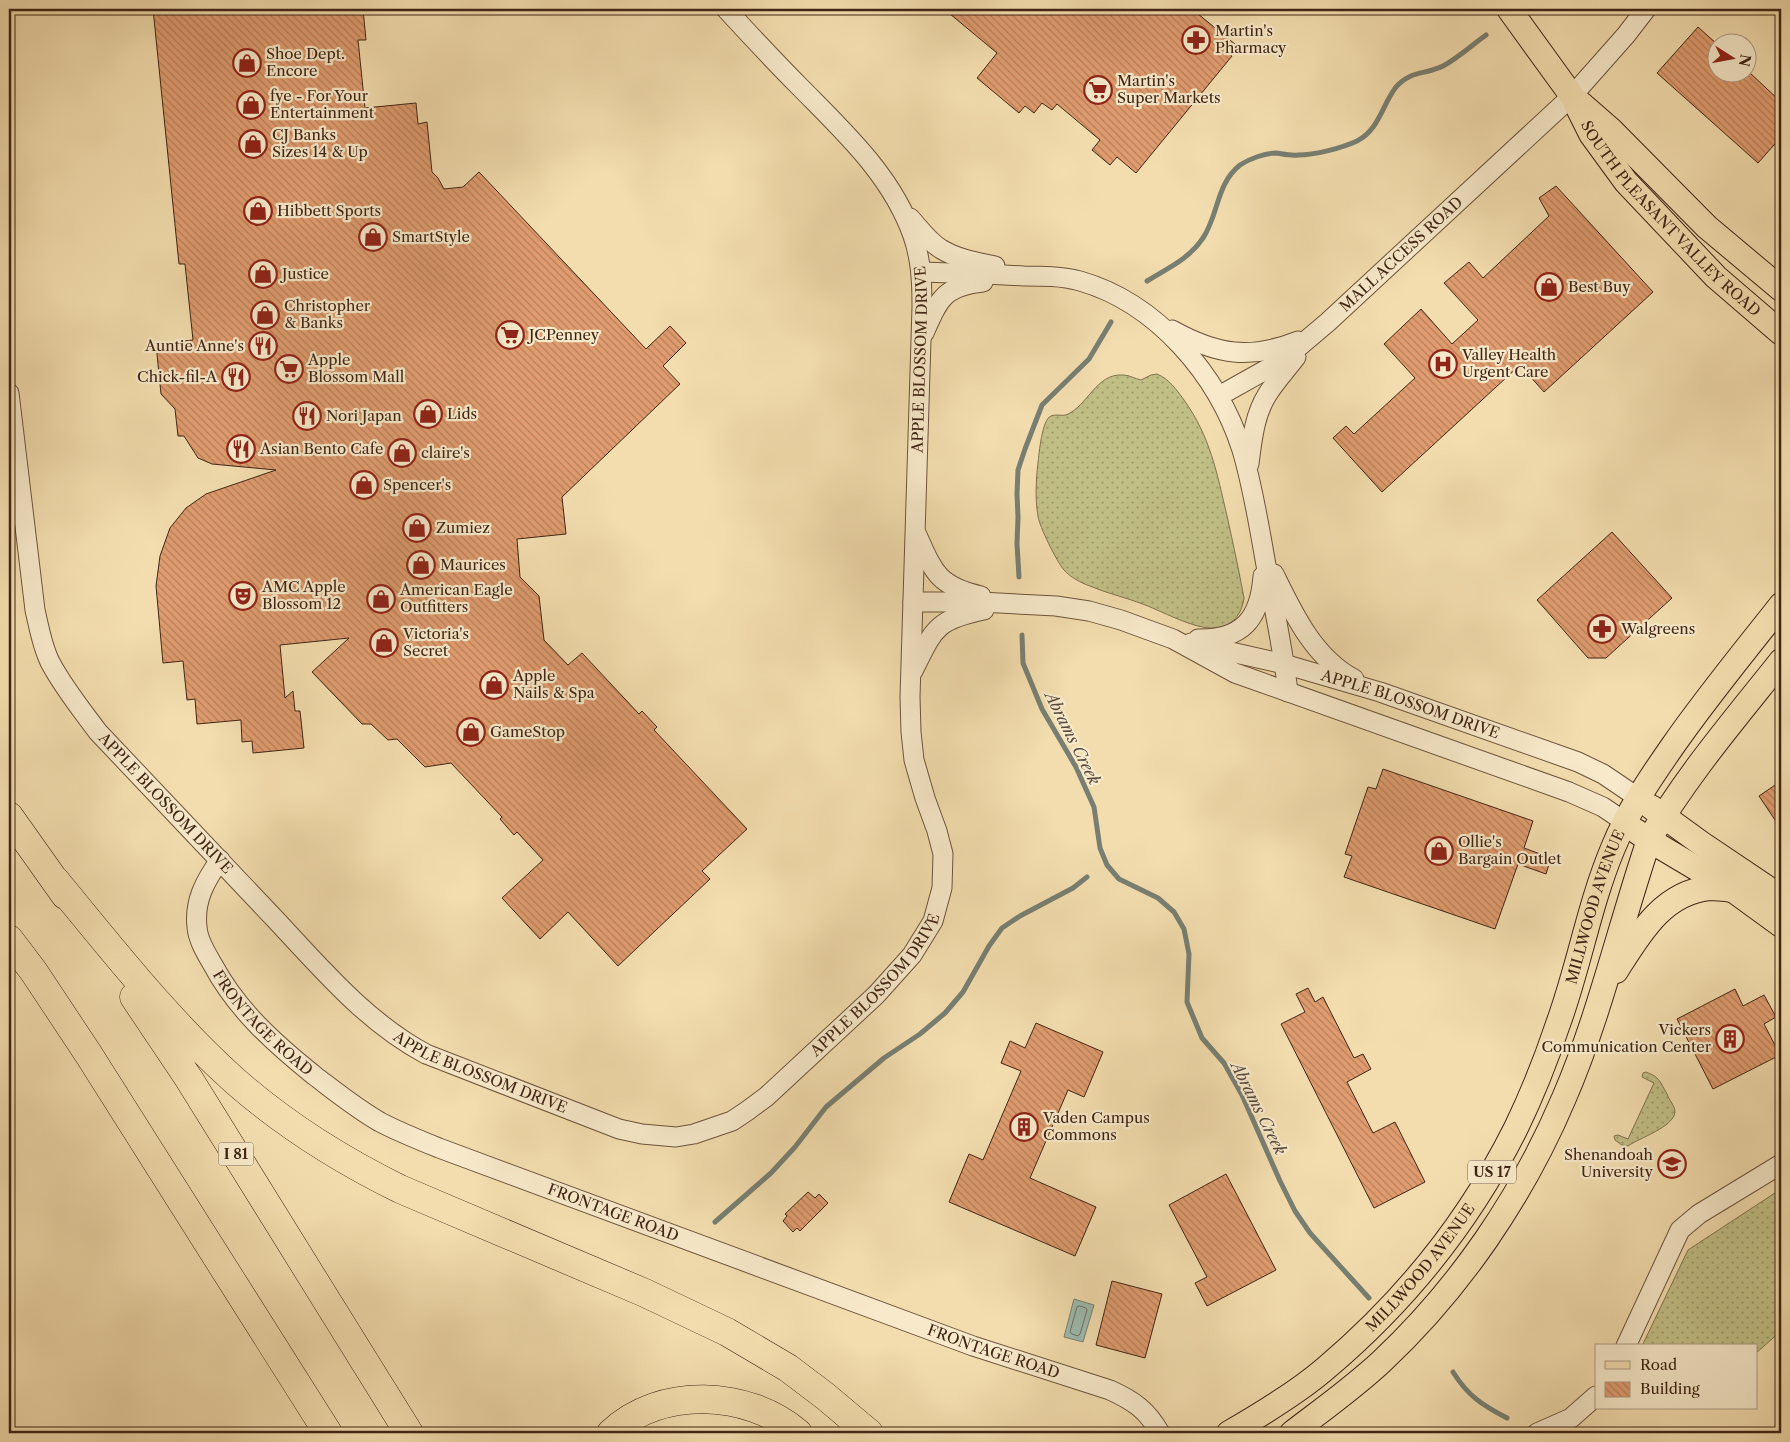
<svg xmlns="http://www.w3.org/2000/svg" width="1790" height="1442" font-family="'Libre Caslon Text',serif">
<defs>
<pattern id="grass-dots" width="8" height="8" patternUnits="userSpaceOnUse" patternTransform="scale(1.25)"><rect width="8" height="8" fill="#c1bf86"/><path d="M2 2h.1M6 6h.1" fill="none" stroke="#9e9b6c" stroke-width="1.8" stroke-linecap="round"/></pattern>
<pattern id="building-back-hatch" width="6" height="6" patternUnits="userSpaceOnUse" patternTransform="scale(1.25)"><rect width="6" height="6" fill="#e09c6f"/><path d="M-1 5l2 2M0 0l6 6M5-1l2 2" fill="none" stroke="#b77f5a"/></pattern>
</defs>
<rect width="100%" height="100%" fill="#f3ddae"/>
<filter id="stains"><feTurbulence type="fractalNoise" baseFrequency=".004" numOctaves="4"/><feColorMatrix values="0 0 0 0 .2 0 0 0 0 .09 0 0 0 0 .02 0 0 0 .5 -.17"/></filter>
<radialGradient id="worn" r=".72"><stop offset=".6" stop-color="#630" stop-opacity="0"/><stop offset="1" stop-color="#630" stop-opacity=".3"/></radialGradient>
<!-- grass -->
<path fill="url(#grass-dots)" stroke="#80724e" d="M1157,374c12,5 19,15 27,26 26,36 33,73 43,116 6,27 12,55 17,82 -2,16 -12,29 -29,30 -20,2 -55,-18 -75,-25 -16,-6 -34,-10 -50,-17 -9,-3 -20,-9 -26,-16 -7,-8 -25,-44 -26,-54 -3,-17 -2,-37 0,-53 1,-9 4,-44 13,-47 4,-2 10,0 15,-1 22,-9 30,-42 57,-40 7,0 12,4 18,5l10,-5z
M1646,1072c14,5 14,10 21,22 2,6 8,12 8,18 -1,15 -36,26 -47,34l-6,-1 -7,-5 -1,-4 4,-1 10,4 26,-56 -12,-6 1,-4z
M1781,1189v142l-25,22v-7h-114l46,-96z"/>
<!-- water -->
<path fill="#9dbbb0" stroke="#787f72" d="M1074,1299l20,6 -11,37 -19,-5z"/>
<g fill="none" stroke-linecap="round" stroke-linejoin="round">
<!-- shore -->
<path stroke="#6e7062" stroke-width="1" d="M1080,1306l6,2 1,2 -7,24 -2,2 -6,-2 -2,-2 7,-25z"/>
<!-- stream -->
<path stroke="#787f72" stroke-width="5" d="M1147,281c21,-13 42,-22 56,-43 16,-24 13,-54 37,-73 9,-6 25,-12 36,-12 7,1 15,3 22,2 17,0 44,-7 59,-14 22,-11 25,-36 39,-54 15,-17 29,-12 47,-21 15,-8 29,-21 43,-31
M1019,577l-2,-33 1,-27 -1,-23 1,-24 7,-21 17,-44 47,-46 22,-37
M1022,635l1,28 19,46 34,58 18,40 6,41 7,17 12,14 39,19 16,14 10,17 5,25 -2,48 15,36 22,25 18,32 38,86 15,30 15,22 59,65
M715,1222l56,-49 24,-26 31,-40 58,-49 36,-24 25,-21 18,-21 26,-46 13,-18 18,-12 53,-28 14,-11
M1453,1372c15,24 29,33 54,46"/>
</g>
<!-- building -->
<path fill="url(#building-back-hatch)" stroke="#402515" d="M153,9h210l3,31h-8l7,68 51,-5 2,21 9,-2 5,50 6,6 6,11 19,-2 16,-15 167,177 24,-23 16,17 -23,23 17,18 -118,113 4,37 -49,5 3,38 19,19 5,44 24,25 14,-12 57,61 3,-3 15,16 -3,3 93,99 -45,42 8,8 -92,87 -50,-54 -28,27 -38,-41 41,-38 -26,-28 -3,3 -14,-16 2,-2 -51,-54 -26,4 -28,-28 -9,1 -17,-16h-9l-50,-52 37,-34 -69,7 5,53 8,-7 2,20h5l4,37 -51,5 -1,-12 -10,1 -1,-22 -44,4 -2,-25 -8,1 -4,-39 -20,2 -7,-77 4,-30 10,-28 16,-20 20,-14 70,-24 -64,-6 -14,-6 -14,-22h-6l-3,-27 -14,-15 -5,-50 37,-4 -8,-76h-6z
M944,9h248l44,36 -7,9 3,2 -96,117 -19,-16 -7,8 -18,-15 8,-10 -43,-36 -5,6 -10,-7 -8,10 -9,-7 -6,7 -42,-35 20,-25z
M1698,27l20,18v27h31l32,30v35l-23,26 -101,-90z
M1556,186l97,106 -109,100 -24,-27 -138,127 -49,-54 13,-12 8,8 61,-56 -31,-34 37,-35 31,35 26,-24 -34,-37 25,-21 14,16 66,-62 -10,-18z
M1612,532l60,66 -66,60h-18l-51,-58z
M1383,769l150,52 -9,27 27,10 -5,16 -28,-10 -23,65 -151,-52 8,-21 -7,-2 23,-67 8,2z
M1781,781v48l-22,-33z
M1308,988l7,14 8,-5 31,61 9,-4 8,15 -24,13 26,51 22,-11 30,60 -51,26 -93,-184 24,-12 -9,-18z
M1735,989l8,17 21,-11 12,22 -12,7 16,31 -67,34 -36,-70z
M1036,1023l67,29 -19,45 -16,-7 -38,88 66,29 -21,49 -126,-54 20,-48 14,6 38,-89 -20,-8 9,-22 15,7z
M1226,1174l50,96 -69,36 -12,-23 12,-6 -38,-72z
M808,1192l7,6 4,-4 9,9 -28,28 -3,-3 -4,4 -10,-11 4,-5 -2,-2z
M1112,1281l50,13 -17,64 -49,-13z"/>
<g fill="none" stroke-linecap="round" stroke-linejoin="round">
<defs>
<g id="minor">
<path d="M910,218c10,11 19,24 31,31 16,10 36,13 54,17"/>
<path d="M921,272c35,1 69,2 103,4 18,0 38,0 56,5 77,22 138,94 162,169 11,37 17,76 24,115 8,42 17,84 22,127"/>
<path d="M1172,330c45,25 78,30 126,11"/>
<path d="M924,333c15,-34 20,-47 59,-51"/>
<path id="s1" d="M9,393l26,217c4,17 7,36 15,52 13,25 31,47 48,70 59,62 118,125 177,187 46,49 91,103 151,135l193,75 23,5 34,3 18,-3 38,-13 15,-10 19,-14 110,-102 36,-40 21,-34 9,-33 1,-34 -6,-23 -12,-33 -11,-38 -3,-28 -1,-35 12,-390c0,-25 -1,-48 -9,-71 -21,-61 -71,-106 -114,-150 -25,-25 -49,-51 -73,-77"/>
<path id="s2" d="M1219,396l50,-28 20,-13 39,-33 244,-226 54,-61 20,-26"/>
<path d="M1249,464c3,-23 5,-48 18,-69 8,-13 19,-25 29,-38"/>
<path d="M917,535c17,38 21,51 64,61"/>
<path d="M1274,574c19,39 40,84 80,105"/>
<path d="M913,602h67l76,4 33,5 32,9 52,19 62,34 334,119 34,15 22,15"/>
<path d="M1198,639c44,1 62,-20 65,-63"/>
<path id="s3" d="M1191,643l93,21 96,28 198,70 25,12 34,23"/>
<path d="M913,671c21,-42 22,-51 71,-61"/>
<path id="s4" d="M220,860c-15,21 -26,41 -23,67 1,13 9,26 16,38 24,45 62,79 102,111 21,16 42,33 65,46 19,10 39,18 59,26l534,198 137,44c24,11 37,20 50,43"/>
<path d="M1626,1346l54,-116 19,-16 82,-50"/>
<path d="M1537,1433l34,-15 25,-22"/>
</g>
<g id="major">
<path id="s5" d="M1509,9l63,87 19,38 35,48 90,95 65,56"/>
<path d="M1579,102l31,27 97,98 74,62"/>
<path d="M1651,807l51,37 79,53"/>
<path d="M1636,831l13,9 84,50 48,35"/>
<path d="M1616,971c23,-36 46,-78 93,-83 8,0 16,1 24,2"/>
<path id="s6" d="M1229,1433c33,-19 68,-40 97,-65 78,-66 144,-148 190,-240 16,-33 30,-68 42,-104 21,-57 31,-119 55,-176 15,-37 36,-68 59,-101 34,-49 72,-95 109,-142"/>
<path d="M1292,1433c30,-23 61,-45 89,-71 78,-73 141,-165 183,-264 36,-83 56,-173 85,-258 37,-64 86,-121 132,-179"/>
</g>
<path id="highway" d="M9,816l56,79
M55,880c57,69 113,141 180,201 49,43 106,79 165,108l245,104 82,39 61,36 37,28 44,37
M9,939l25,33 55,83 239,378
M134,997l55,82 220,354
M611,1433c49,-47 137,-43 187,0"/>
</defs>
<!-- minor casing -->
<use href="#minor" stroke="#6d533b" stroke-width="21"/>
<!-- major casing -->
<use href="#major" stroke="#402515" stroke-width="26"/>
<!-- highway casing -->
<use href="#highway" stroke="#402515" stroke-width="29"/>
<!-- minor -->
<use href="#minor" stroke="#f7e9ca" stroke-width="19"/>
<!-- major -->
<use href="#major" stroke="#f3ddae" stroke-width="24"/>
<!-- highway -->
<use href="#highway" stroke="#f3ddae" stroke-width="28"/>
</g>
<!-- icons -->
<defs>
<symbol id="pharmacy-ring" viewBox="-11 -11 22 22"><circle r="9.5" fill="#f7e9ca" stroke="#8f2418" stroke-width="1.5"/><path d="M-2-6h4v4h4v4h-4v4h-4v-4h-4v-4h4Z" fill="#8f2418"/></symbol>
<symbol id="shop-ring" viewBox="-11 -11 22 22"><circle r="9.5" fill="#f7e9ca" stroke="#8f2418" stroke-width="1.5"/><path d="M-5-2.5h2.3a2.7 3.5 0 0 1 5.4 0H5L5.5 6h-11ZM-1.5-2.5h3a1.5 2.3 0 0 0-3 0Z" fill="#8f2418"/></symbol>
<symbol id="supermarket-ring" viewBox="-11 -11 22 22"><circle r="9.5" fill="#f7e9ca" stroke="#8f2418" stroke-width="1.5"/><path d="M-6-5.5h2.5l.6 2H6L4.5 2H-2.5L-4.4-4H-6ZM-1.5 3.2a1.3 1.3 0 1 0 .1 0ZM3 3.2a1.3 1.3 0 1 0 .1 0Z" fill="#8f2418"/></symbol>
<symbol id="restaurant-ring" viewBox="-11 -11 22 22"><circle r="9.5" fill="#f7e9ca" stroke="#8f2418" stroke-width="1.5"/><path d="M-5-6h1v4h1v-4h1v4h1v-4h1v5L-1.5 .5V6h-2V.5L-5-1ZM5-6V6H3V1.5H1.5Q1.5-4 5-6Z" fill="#8f2418"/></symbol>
<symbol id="hospital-ring" viewBox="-11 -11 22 22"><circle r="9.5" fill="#f7e9ca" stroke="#8f2418" stroke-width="1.5"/><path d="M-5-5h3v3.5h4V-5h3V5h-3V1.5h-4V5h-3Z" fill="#8f2418"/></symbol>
<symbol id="theatre-ring" viewBox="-11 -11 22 22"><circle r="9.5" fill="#f7e9ca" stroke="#8f2418" stroke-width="1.5"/><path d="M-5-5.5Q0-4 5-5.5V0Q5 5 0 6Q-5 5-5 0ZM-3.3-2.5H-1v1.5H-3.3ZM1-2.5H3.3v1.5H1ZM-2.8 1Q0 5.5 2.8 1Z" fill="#8f2418"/></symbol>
<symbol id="building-ring" viewBox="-11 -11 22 22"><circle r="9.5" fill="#f7e9ca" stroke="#8f2418" stroke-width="1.5"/><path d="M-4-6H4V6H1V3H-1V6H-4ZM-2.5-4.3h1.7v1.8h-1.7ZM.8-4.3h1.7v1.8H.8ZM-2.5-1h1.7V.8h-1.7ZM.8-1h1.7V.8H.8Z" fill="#8f2418"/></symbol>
<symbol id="university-ring" viewBox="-11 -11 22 22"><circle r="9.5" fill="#f7e9ca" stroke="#8f2418" stroke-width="1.5"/><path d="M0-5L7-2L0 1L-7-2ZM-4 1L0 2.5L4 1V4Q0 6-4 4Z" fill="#8f2418"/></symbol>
</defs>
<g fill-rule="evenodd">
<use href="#pharmacy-ring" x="1180" y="24" width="32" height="32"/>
<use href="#shop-ring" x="231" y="47" width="32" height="32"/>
<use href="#supermarket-ring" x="1082" y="74" width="32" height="32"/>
<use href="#shop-ring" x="235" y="89" width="32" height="32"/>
<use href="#shop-ring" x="237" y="128" width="32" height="32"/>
<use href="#shop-ring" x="242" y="195" width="32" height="32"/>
<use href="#shop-ring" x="357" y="221" width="32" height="32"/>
<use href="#shop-ring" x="247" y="258" width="32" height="32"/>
<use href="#shop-ring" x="1533" y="271" width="32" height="32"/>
<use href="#shop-ring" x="249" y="299" width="32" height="32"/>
<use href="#supermarket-ring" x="494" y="319" width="32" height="32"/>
<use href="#restaurant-ring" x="247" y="330" width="32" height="32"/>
<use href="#hospital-ring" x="1427" y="348" width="32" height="32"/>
<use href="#supermarket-ring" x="273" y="353" width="32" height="32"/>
<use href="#restaurant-ring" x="220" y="361" width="32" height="32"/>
<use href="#shop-ring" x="412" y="398" width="32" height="32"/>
<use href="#restaurant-ring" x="291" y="400" width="32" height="32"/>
<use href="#restaurant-ring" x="225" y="433" width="32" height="32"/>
<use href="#shop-ring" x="386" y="437" width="32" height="32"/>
<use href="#shop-ring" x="348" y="469" width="32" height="32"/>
<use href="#shop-ring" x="401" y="512" width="32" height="32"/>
<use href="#shop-ring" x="405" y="549" width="32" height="32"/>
<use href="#theatre-ring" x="227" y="580" width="32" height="32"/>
<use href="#shop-ring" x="365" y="583" width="32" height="32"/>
<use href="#pharmacy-ring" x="1586" y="613" width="32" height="32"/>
<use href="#shop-ring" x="368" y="627" width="32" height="32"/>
<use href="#shop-ring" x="478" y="669" width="32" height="32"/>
<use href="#shop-ring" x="455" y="716" width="32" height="32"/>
<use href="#shop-ring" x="1423" y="835" width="32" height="32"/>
<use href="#building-ring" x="1714" y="1023" width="32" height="32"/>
<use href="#building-ring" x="1008" y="1111" width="32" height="32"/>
<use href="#university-ring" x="1656" y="1148" width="32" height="32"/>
</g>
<g text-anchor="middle" stroke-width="4.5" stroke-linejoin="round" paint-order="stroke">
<!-- shield labels -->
<g fill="#f7e9ca" stroke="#77604b" stroke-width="1">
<rect x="218.5" y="1142.5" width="35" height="23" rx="4"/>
<rect x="1468" y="1160.5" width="48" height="23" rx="4"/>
</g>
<g font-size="14" font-weight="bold" fill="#402515">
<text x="236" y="1159">I 81</text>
<text x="1492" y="1177">US 17</text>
</g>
<!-- poi labels -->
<g font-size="15" fill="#402515" stroke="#f7e9ca" text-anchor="start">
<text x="1215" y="36">Martin's<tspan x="1215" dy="17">Pharmacy</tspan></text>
<text x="266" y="59">Shoe Dept.<tspan x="266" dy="17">Encore</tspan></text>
<text x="1117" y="86">Martin's<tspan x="1117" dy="17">Super Markets</tspan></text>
<text x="270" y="101">fye - For Your<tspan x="270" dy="17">Entertainment</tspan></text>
<text x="272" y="140">CJ Banks<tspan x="272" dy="17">Sizes 14 &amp; Up</tspan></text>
<text x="277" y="216">Hibbett Sports</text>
<text x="392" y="242">SmartStyle</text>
<text x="282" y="279">Justice</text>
<text x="1568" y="292">Best Buy</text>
<text x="284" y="311">Christopher<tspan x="284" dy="17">&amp; Banks</tspan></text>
<text x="529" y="340">JCPenney</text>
<text x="244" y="351" text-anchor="end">Auntie Anne's</text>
<text x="1462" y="360">Valley Health<tspan x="1462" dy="17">Urgent Care</tspan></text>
<text x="308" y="365">Apple<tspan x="308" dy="17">Blossom Mall</tspan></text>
<text x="217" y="382" text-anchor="end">Chick-fil-A</text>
<text x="447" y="419">Lids</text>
<text x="326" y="421">Nori Japan</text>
<text x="260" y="454">Asian Bento Cafe</text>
<text x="421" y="458">claire's</text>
<text x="383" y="490">Spencer's</text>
<text x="436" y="533">Zumiez</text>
<text x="440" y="570">Maurices</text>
<text x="262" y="592">AMC Apple<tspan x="262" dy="17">Blossom 12</tspan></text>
<text x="400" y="595">American Eagle<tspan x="400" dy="17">Outfitters</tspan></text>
<text x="1621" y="634">Walgreens</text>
<text x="403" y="639">Victoria's<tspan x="403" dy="17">Secret</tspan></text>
<text x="513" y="681">Apple<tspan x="513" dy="17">Nails &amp; Spa</tspan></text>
<text x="490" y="737">GameStop</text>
<text x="1458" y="847">Ollie's<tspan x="1458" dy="17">Bargain Outlet</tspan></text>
<text x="1711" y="1035" text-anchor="end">Vickers<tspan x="1711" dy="17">Communication Center</tspan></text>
<text x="1043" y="1123">Vaden Campus<tspan x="1043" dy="17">Commons</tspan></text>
<text x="1653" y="1160" text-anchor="end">Shenandoah<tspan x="1653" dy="17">University</tspan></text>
</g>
<!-- street labels -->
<g font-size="15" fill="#402515" stroke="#f7e9ca">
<text dy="5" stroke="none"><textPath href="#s5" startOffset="266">SOUTH PLEASANT VALLEY ROAD</textPath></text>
<text dy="5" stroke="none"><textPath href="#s2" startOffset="232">MALL ACCESS ROAD</textPath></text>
<text dy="5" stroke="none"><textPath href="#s1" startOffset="1995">APPLE BLOSSOM DRIVE</textPath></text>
<text dy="5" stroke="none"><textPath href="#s3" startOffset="228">APPLE BLOSSOM DRIVE</textPath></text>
<text dy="5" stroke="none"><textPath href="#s1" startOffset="456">APPLE BLOSSOM DRIVE</textPath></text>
<text dy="5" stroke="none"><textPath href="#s6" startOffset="660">MILLWOOD AVENUE</textPath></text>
<text dy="5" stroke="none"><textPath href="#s1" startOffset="1341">APPLE BLOSSOM DRIVE</textPath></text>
<text dy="5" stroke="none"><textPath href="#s4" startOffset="191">FRONTAGE ROAD</textPath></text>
<text dy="5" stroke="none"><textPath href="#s1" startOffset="876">APPLE BLOSSOM DRIVE</textPath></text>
<text dy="5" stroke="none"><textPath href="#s4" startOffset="596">FRONTAGE ROAD</textPath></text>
<text dy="5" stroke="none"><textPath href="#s6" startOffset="255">MILLWOOD AVENUE</textPath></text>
<text dy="5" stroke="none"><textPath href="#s4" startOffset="1001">FRONTAGE ROAD</textPath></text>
</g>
<!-- water labels -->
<g font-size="16" font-style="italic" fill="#574a3c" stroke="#f7e9ca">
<text transform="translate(1073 738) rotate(63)" y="6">Abrams Creek</text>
<text transform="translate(1259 1108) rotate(63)" y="6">Abrams Creek</text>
</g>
</g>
<!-- margin -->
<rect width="1790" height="1442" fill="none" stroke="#f3ddae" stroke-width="30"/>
<rect x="10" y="10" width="1770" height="1422" fill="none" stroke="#402515" stroke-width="2.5"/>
<rect x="15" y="15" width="1760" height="1412" fill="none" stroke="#402515"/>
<!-- legend -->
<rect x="1595" y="1344" width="162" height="65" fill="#f7e9ca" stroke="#ae9b82"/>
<rect x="1605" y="1361" width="25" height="8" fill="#f3ddae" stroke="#ae9b82"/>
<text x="1640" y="1370" font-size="15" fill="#402515">Road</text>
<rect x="1605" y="1382" width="25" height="15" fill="url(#building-back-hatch)" stroke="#ae9b82"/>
<text x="1640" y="1394" font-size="15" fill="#402515">Building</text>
<!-- north arrow -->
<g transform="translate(1732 58) rotate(101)"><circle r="24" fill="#f7e9ca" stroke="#ae9b82"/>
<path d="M0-4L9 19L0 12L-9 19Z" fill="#8f2418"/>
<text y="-8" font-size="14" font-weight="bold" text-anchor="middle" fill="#402515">N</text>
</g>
<rect width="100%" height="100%" filter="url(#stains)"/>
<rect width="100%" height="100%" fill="url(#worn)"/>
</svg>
